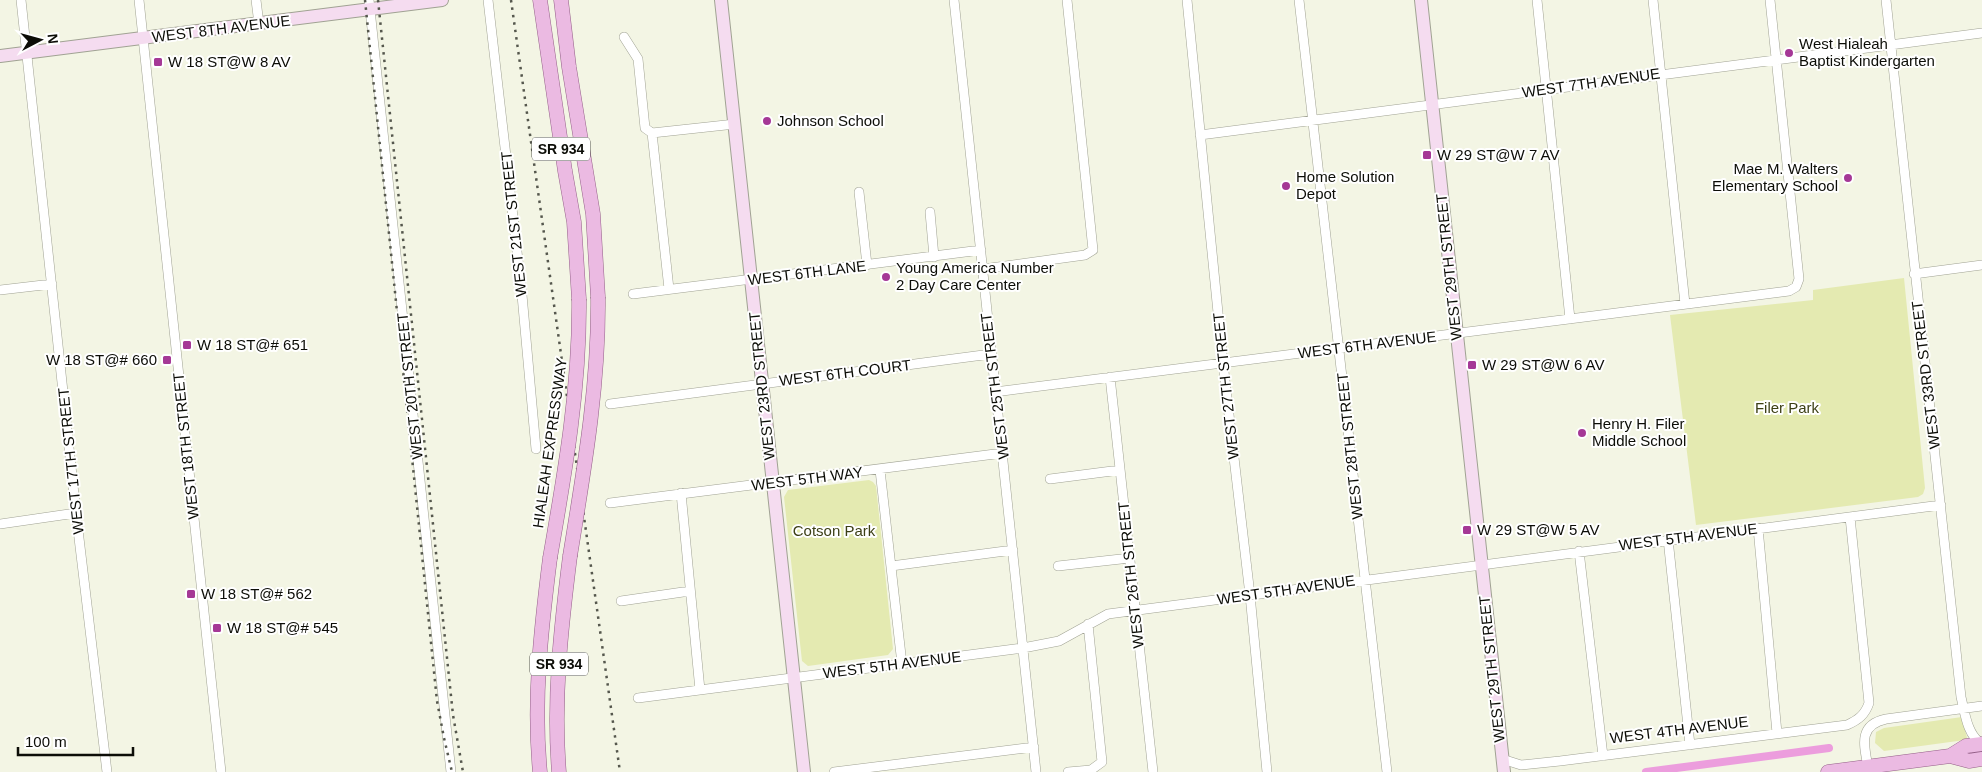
<svg xmlns="http://www.w3.org/2000/svg" width="1982" height="772" font-family="Arial,sans-serif">
<rect width="100%" height="100%" fill="#f3f5e4"/>
<!-- green -->
<path fill="#e4eab1" d="M1904,278l21,210 -2,6 -5,3 -222,28 -26,-210 143,-15v-10z
M869,480l4,2 3,4 17,163 -5,6 -80,11 -6,-5 -18,-164 4,-7z
M1962,717l5,21 -2,2 -81,11 -9,-8 1,-11 8,-4z"/>
<g fill="none" stroke-linecap="round" stroke-linejoin="round">
<!-- canal -->
<path stroke="#ec9ddd" stroke-width="8" d="M1646,772l183,-24"/>
<defs>
<path id="street" d="M21,0l55,513 31,259
M139,0l82,772
M256,0l3,24
M369,0l82,772
M488,0l34,295 14,154
M954,0l82,772
M1187,0l36,363 27,232 17,177
M1299,0l88,772
M1537,0l33,319
M1653,0l32,304
M1886,0l75,697c4,16 6,38 21,47
M624,37l14,22 7,69 7,5 17,156
M652,133l83,-9
M1200,135l782,-102
M859,192l8,73
M930,212l4,45
M983,269l102,-14 8,-5 -26,-250
M1914,274l68,-9
M0,290l52,-6
M633,294l348,-44
M1110,377l43,395
M995,392l794,-101 7,-4 3,-8 -29,-279
M610,404l381,-50
M880,470l22,194
M1050,479l70,-9
M681,493l19,197
M610,503l393,-50
M0,524l76,-11
M1758,528l19,205
M1668,539l22,206
M1579,551l24,205
M891,566l122,-16
M1058,566l72,-8
M621,601l69,-10
M638,698l385,-50 36,-7 49,-27 833,-109
M1502,759l19,6 39,-4 287,-36c11,-5 18,-10 22,-22l-19,-186
M1868,767c-4,-22 -10,-42 18,-48l96,-13
M834,772l200,-25
M1068,772l23,-2 11,-8 -14,-138"/>
<path id="secondary" d="M721,0l83,772
M1421,0l83,772
M0,56l442,-56"/>
<path id="primary" d="M540,0l25,171 9,51 5,77
M561,0l8,67 24,147 5,83
M1950,756l16,-10 16,-2
M540,772c-7,-71 1,-143 10,-214
M559,772c-6,-72 2,-145 11,-216
M1828,772l122,-16 19,5 13,-2"/>
</defs>
<!-- street casing -->
<use href="#street" stroke="#a0a293" stroke-width="10"/>
<!-- secondary casing -->
<use href="#secondary" stroke="#a0a293" stroke-width="14"/>
<!-- primary casing -->
<use href="#primary" stroke="#946088" stroke-width="15"/>
<!-- street -->
<use href="#street" stroke="#fff" stroke-width="9"/>
<!-- secondary -->
<use href="#secondary" stroke="#f5dcf0" stroke-width="12"/>
<!-- primary -->
<use href="#primary" stroke="#ebbae2" stroke-width="14"/>
<!-- rail -->
<path stroke="#55574d" stroke-width="2.5" stroke-dasharray="2.5 5" stroke-linecap="butt" d="M365,0l72,701 7,37 8,34
M378,0l75,715 10,57
M511,0l109,772"/>
<defs>
<path id="primary-bridge" d="M570,556c14,-86 29,-171 28,-259
M550,558c15,-86 30,-171 29,-259"/>
</defs>
<!-- primary-bridge casing -->
<use href="#primary-bridge" stroke="#946088" stroke-width="15" stroke-linecap="butt"/>
<!-- primary-bridge -->
<use href="#primary-bridge" stroke="#ebbae2" stroke-width="14"/>
</g>
<!-- markers -->
<g fill="#a53896" stroke="#fff" stroke-width="2">
<circle cx="1789" cy="53" r="5"/>
<rect x="153" y="57" width="10" height="10" rx="2.5"/>
<circle cx="767" cy="121" r="5"/>
<rect x="1422" y="150" width="10" height="10" rx="2.5"/>
<circle cx="1848" cy="178" r="5"/>
<circle cx="1286" cy="186" r="5"/>
<circle cx="886" cy="277" r="5"/>
<rect x="182" y="340" width="10" height="10" rx="2.5"/>
<rect x="162" y="355" width="10" height="10" rx="2.5"/>
<rect x="1467" y="360" width="10" height="10" rx="2.5"/>
<circle cx="1582" cy="433" r="5"/>
<rect x="1462" y="525" width="10" height="10" rx="2.5"/>
<rect x="186" y="589" width="10" height="10" rx="2.5"/>
<rect x="212" y="623" width="10" height="10" rx="2.5"/>
</g>
<g text-anchor="middle" stroke-width="4" stroke-linejoin="round" paint-order="stroke">
<!-- shield labels -->
<g fill="#fff" stroke="#555651" stroke-width="1">
<rect x="532" y="137.5" width="58" height="23" rx="4"/>
<rect x="530" y="652.5" width="58" height="23" rx="4"/>
</g>
<g font-size="14" font-weight="bold" fill="#0c0d07">
<text x="561" y="154">SR 934</text>
<text x="559" y="669">SR 934</text>
</g>
<!-- street labels -->
<g font-size="15" fill="#0c0d07" stroke="#fff">
<text transform="translate(221 29) rotate(-7)" y="5">WEST 8TH AVENUE</text>
<text transform="translate(1591 83) rotate(-8)" y="5">WEST 7TH AVENUE</text>
<text transform="translate(514 224) rotate(-96)" y="5">WEST 21ST STREET</text>
<text transform="translate(1449 267) rotate(-96)" y="5">WEST 29TH STREET</text>
<text transform="translate(807 273) rotate(-7)" y="5">WEST 6TH LANE</text>
<text transform="translate(1367 345) rotate(-7)" y="5">WEST 6TH AVENUE</text>
<text transform="translate(845 373) rotate(-7)" y="5">WEST 6TH COURT</text>
<text transform="translate(1926 375) rotate(-97)" y="5">WEST 33RD STREET</text>
<text transform="translate(410 386) rotate(-96)" y="5">WEST 20TH STREET</text>
<text transform="translate(762 386) rotate(-96)" y="5">WEST 23RD STREET</text>
<text transform="translate(995 386) rotate(-97)" y="5">WEST 25TH STREET</text>
<text transform="translate(1226 386) rotate(-96)" y="5">WEST 27TH STREET</text>
<text transform="translate(550 443) rotate(-82)" y="5">HIALEAH EXPRESSWAY</text>
<text transform="translate(186 446) rotate(-96)" y="5">WEST 18TH STREET</text>
<text transform="translate(1350 446) rotate(-96)" y="5">WEST 28TH STREET</text>
<text transform="translate(71 461) rotate(-96)" y="5">WEST 17TH STREET</text>
<text transform="translate(807 479) rotate(-7)" y="5">WEST 5TH WAY</text>
<text transform="translate(1688 537) rotate(-7)" y="5">WEST 5TH AVENUE</text>
<text transform="translate(1131 575) rotate(-96)" y="5">WEST 26TH STREET</text>
<text transform="translate(1286 590) rotate(-8)" y="5">WEST 5TH AVENUE</text>
<text transform="translate(892 665) rotate(-7)" y="5">WEST 5TH AVENUE</text>
<text transform="translate(1492 669) rotate(-96)" y="5">WEST 29TH STREET</text>
<text transform="translate(1679 730) rotate(-7)" y="5">WEST 4TH AVENUE</text>
</g>
<!-- poi labels -->
<g font-size="15" fill="#0c0d07" stroke="#fff" text-anchor="start">
<text x="1799" y="49">West Hialeah<tspan x="1799" dy="17">Baptist Kindergarten</tspan></text>
<text x="168" y="67">W 18 ST@W 8 AV</text>
<text x="777" y="126">Johnson School</text>
<text x="1437" y="160">W 29 ST@W 7 AV</text>
<text x="1838" y="174" text-anchor="end">Mae M. Walters<tspan x="1838" dy="17">Elementary School</tspan></text>
<text x="1296" y="182">Home Solution<tspan x="1296" dy="17">Depot</tspan></text>
<text x="896" y="273">Young America Number<tspan x="896" dy="17">2 Day Care Center</tspan></text>
<text x="197" y="350">W 18 ST@# 651</text>
<text x="157" y="365" text-anchor="end">W 18 ST@# 660</text>
<text x="1482" y="370">W 29 ST@W 6 AV</text>
<text x="1592" y="429">Henry H. Filer<tspan x="1592" dy="17">Middle School</tspan></text>
<text x="1477" y="535">W 29 ST@W 5 AV</text>
<text x="201" y="599">W 18 ST@# 562</text>
<text x="227" y="633">W 18 ST@# 545</text>
</g>
<!-- park labels -->
<g font-size="15" fill="#3c3f15" stroke="#fff">
<text x="1787" y="413">Filer Park</text>
<text x="834" y="536">Cotson Park</text>
</g>
</g>
<!-- north arrow -->
<g transform="translate(40 40) rotate(84)" stroke="#ffffff" stroke-width="4" paint-order="stroke">
<path d="M0-4L9 19L0 12L-9 19Z" fill="#0c0d07"/>
<text y="-8" font-size="14" font-weight="bold" text-anchor="middle" fill="#0c0d07">N</text>
</g>
<!-- scale -->
<path d="M18 747v8h115v-8" fill="none" stroke="#0c0d07" stroke-width="2.5"/>
<text x="25" y="747" font-size="15" fill="#0c0d07" stroke="#ffffff" stroke-width="4" paint-order="stroke">100 m</text>
</svg>
